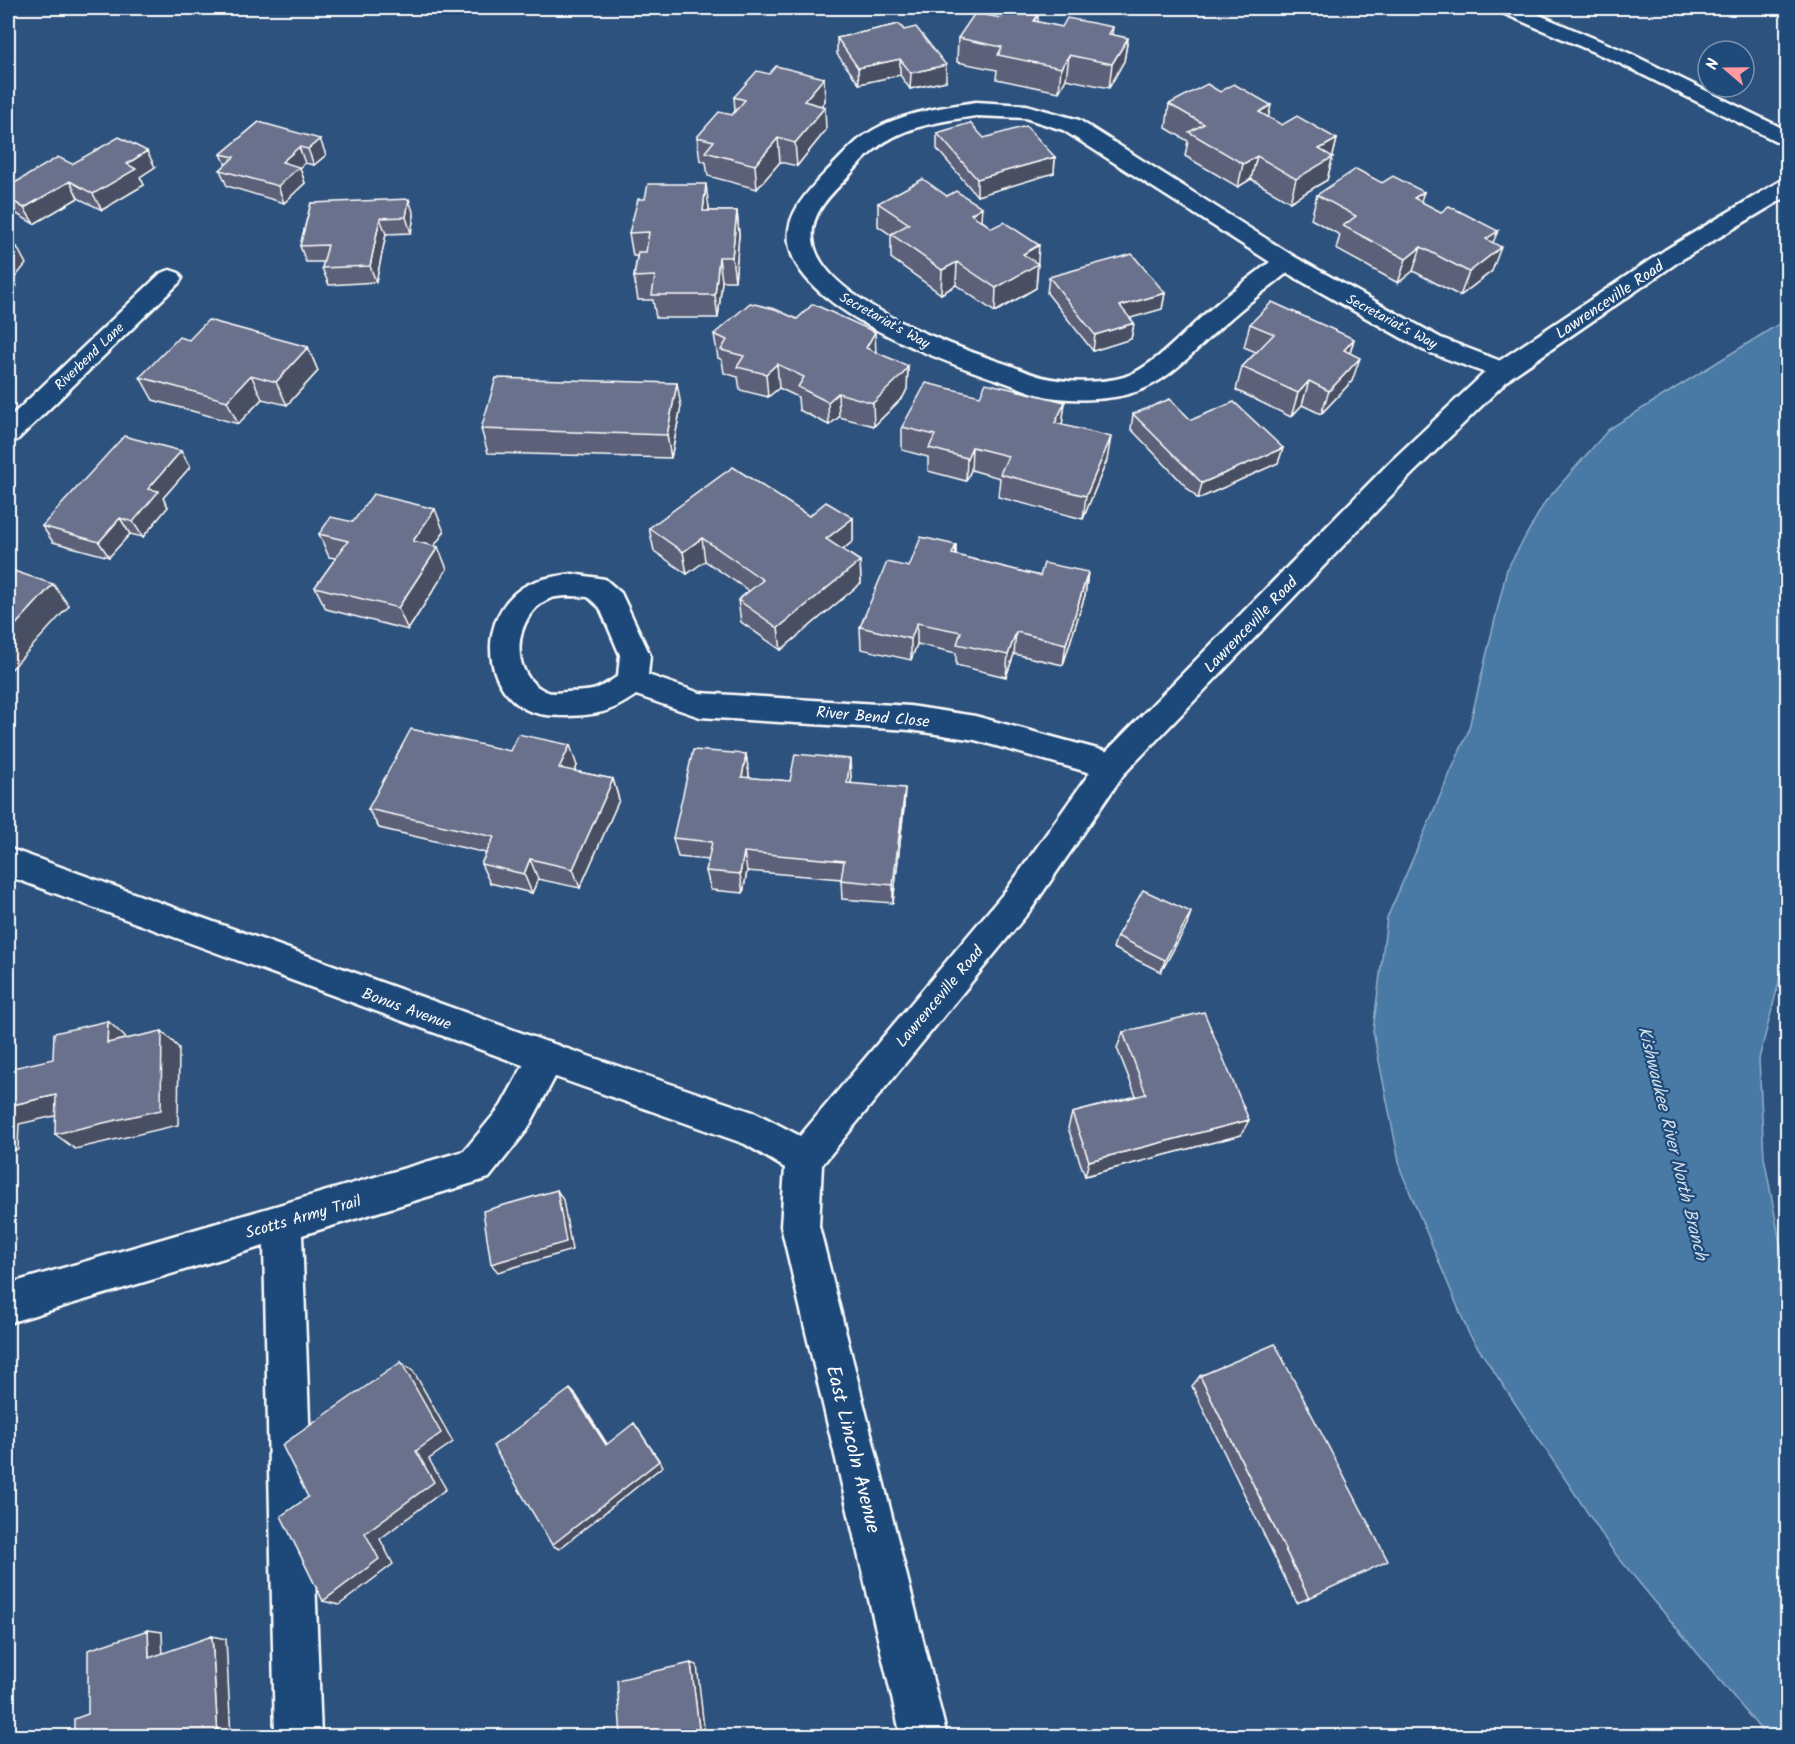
<svg xmlns="http://www.w3.org/2000/svg" width="1795" height="1744" font-family="Kalam,sans-serif">
<rect width="100%" height="100%" fill="#2e527e"/>
<filter id="ink" filterUnits="userSpaceOnUse"><feTurbulence type="fractalNoise" baseFrequency=".0167" numOctaves="2"/><feDisplacementMap in="SourceGraphic" scale="12" xChannelSelector="R" yChannelSelector="G"/><feConvolveMatrix kernelMatrix="1 2 1 2 8 2 1 2 1" color-interpolation-filters="sRGB"/></filter>
<g filter="url(#ink)">
<!-- water -->
<path fill="#487aa5" stroke="#91afc9" stroke-width="1.5" d="M1787,319v86l-6,3 7,15 -1,528 -28,108 5,98 24,128v451h-22l-153,-185 -144,-217 -68,-163 -28,-140 14,-113 81,-186 39,-163 38,-67 64,-73z"/>
<g fill="none" stroke-linecap="round" stroke-linejoin="round">
<defs>
<path id="minor" d="M1497,8h26l108,46 157,77v16l-171,-85 -117,-50z
M976,102l50,3 53,15 216,137 146,81 70,27 4,6 -4,6 -9,2 -79,-29 -136,-77c-19,15 -38,29 -56,45 -28,23 -54,57 -88,71 -28,12 -64,12 -94,8 -17,-3 -35,-12 -51,-17 -56,-19 -200,-70 -209,-137 -4,-28 18,-51 36,-70 12,-11 23,-25 36,-35 33,-24 75,-30 115,-36zM976,116l49,2 38,12 207,132c-19,15 -39,29 -57,45 -26,21 -58,60 -89,70 -22,6 -50,6 -72,2 -15,-2 -30,-9 -43,-14 -51,-17 -182,-63 -195,-120 -7,-28 14,-48 32,-66 9,-10 18,-21 28,-29 28,-24 68,-29 102,-34z
M170,270l9,3 3,5 -3,5 -162,157 -9,3v-24l153,-146z
M572,574l33,5 16,14 29,62 -2,20 52,18 210,13 65,10 137,37 11,4 5,9 -5,9 -11,4 -137,-39 -65,-10 -210,-13 -64,-22c-26,18 -39,20 -69,21 -19,0 -37,-1 -52,-14 -37,-31 -30,-95 12,-117 14,-7 30,-9 45,-11zM572,596l16,1 12,11 20,47 -2,21c-24,16 -24,15 -52,16 -5,0 -13,2 -18,0 -41,-15 -35,-77 1,-93 7,-3 16,-3 23,-3z
M547,1042l13,4 5,12 -38,72 -38,48 -187,57 19,501h-46l-11,-490 -256,77v-39l456,-133 37,-45 33,-60z"/>
<path id="tertiary" d="M1788,179v17l-107,64 -170,117 -102,100 -286,298 -91,133 -210,257 -3,61 128,510h-46l-120,-510 4,-58 -40,-24 -198,-70 -539,-198v-28l539,194 209,71 44,23 208,-248 93,-131 288,-294 104,-98 172,-115 115,-69z"/>
</defs>
<!-- minor casing -->
<use href="#minor" stroke="#fff" stroke-width="5"/>
<!-- tertiary casing -->
<use href="#tertiary" stroke="#fff" stroke-width="5"/>
<!-- minor -->
<use href="#minor" fill="#1f4a7a" fill-rule="evenodd"/>
<!-- tertiary -->
<use href="#tertiary" fill="#1f4a7a" fill-rule="evenodd"/>
</g>
<!-- wall -->
<path fill="#5b6178" stroke="#fff" stroke-width="1.5" d="M1038,15v7l24,5h51l-1,8 16,3 -4,23 -15,27 -43,-9 -7,13 -63,-13 1,-9 -40,-8 1,-24 43,-20z
M899,24l47,57 -36,8 -10,-14 -41,9 -22,-30v-16z
M769,74l55,4 1,23 -4,5 5,24 -29,36 -17,-4 -23,27 -49,-13 -2,-14 -6,-1 -3,-24 35,-22 3,-4 -1,-14z
M1169,104l99,14 14,7 55,14 -10,41 -37,22 -39,-23 -13,8 -53,-31 3,-15 -22,-13z
M259,122l67,33 -12,10 -9,-2 -5,5 5,15 -21,20 -57,-17 -7,-16 6,-5 -5,-11z
M937,133l118,24 -1,16 -77,23 -40,-47z
M72,164l83,3 -15,10 4,8 -42,25 -24,-12 -44,26 -26,-15v-22z
M1317,195l104,7 72,41 -1,28 -32,25 -47,-25 -15,12 -62,-34 4,-14 -29,-16z
M311,203l103,12 -3,18 -25,1 -10,48 -47,3 -7,-17 2,-6h-18l-6,-16z
M878,203l103,17 57,44 -2,24 -41,24 -39,-27 -15,9 -50,-36v-23l-13,-9z
M709,208v3h28l2,24 -4,46h-13l-4,37h-62l-3,-18h-15l-4,-23 3,-21h-4l-4,-23z
M1049,277l116,16 -3,16 -32,9 4,5 -3,16 -38,12 -46,-58z
M797,319l111,47 -1,23 -4,8 -29,29 -35,-9 -10,8 -30,-15 -1,-13 -19,-9 -11,9 -28,-7 -2,-13 -14,-4 -2,-13 -4,-2 -4,-24z
M1250,324l104,15 -4,14 2,28 -31,33 -19,-9 -11,12 -55,-27 6,-23 14,-15 -12,-5z
M189,340l119,7 10,24 -31,34 -25,-6 -24,25 -85,-24 -13,-23z
M980,396l85,6 -3,23 45,35 -24,59 -85,-22 2,-19 -29,-8 -5,11 -38,-10v-14l-26,-7v-23z
M681,406l-10,52 -183,-5 -7,-24z
M1133,414l58,6 92,28 -5,15 -80,36 -67,-70z
M190,467l-27,31 5,9 -25,30 -13,-3 -21,23 -56,-15 -11,-16z
M809,516l44,2v23l-10,9 17,11 1,22 -80,67 -40,-28 -3,-22 11,-9 -44,-30 -18,13 -33,-23 -5,-23z
M353,522l91,10 -10,14 13,23 -39,61 -82,-21 -11,-22 21,-29 -7,-1 -10,-23z
M956,545v10l84,21 48,-4 -3,23 -22,70 -49,-11 -8,23 -50,-12v-12l-39,-9 -6,16 -50,-11 -1,-22 49,-60z
M746,754l3,21v3l41,3 60,-22 1,24 53,25 -11,95 -51,-4 -1,-20 -94,-8 -4,22 -32,-3 -5,-19 3,-11 -31,-3 -5,-19z
M577,766l-3,5 39,8 6,21 -39,88 -42,-9 -6,14 -42,-10 -9,-19 5,-11 -107,-25 -11,-19z
M1187,925l-26,47 -48,-24 4,-12z
M1123,1032l118,103 -156,41 -17,-48 4,-15 64,-17 -19,-48z
M1200,1376l109,222 -12,5 -105,-217z"/>
<!-- shaded-wall -->
<path fill="#4a4f62" stroke="#fff" stroke-width="1.5" d="M1128,38l-4,23 -15,27 3,-24z
M1069,55l-3,24 -7,13 2,-24z
M900,59v16l-41,9 -1,-16z
M946,65v16l-36,8 1,-16z
M824,78l1,23 -19,24 -2,-24z
M1271,105l-5,24 -7,-17z
M825,107l1,23 -29,36 -2,-23z
M778,138l2,24 -23,27 -2,-24z
M320,139l6,16 -12,10 -6,-16z
M1337,139l-10,41 -37,22 6,-23 23,-30z
M299,147l6,16 -5,5 5,15 -21,20 -6,-17 4,-24z
M147,151l8,16 -15,10 4,8 -42,25 -9,-16 34,-30z
M1257,156l-6,23 -13,8 5,-23z
M1055,157l-1,16 -77,23v-17z
M70,181l8,17 -44,26 -10,-16z
M706,184l3,24 -3,27 -3,-24z
M1424,192l-8,23 -2,-17z
M409,199l5,16 -3,18 -5,-16z
M982,207l-2,24 -9,-17z
M737,211l2,24 -4,46 -3,-24z
M380,218l6,16 -10,48 -6,-16z
M1498,231l-10,23 -2,-15z
M1039,245l-3,43 -41,24 1,-24 27,-34z
M17,247l9,17 -13,16 4,6 -9,11v-38z
M1421,247l-8,24 -15,12 8,-24z
M1501,247l-9,24 -32,25 9,-24z
M719,257l3,24 -4,37 -3,-23z
M957,262l-1,23 -15,9 1,-24z
M1165,293l-3,16 -45,13 3,-16z
M1134,323l-3,16 -38,12 2,-16z
M875,332l1,23 -10,-7z
M1354,339l-7,24 -3,-13z
M308,347l10,24 -31,34 -11,-23z
M1360,358l-8,23 -31,33 8,-23z
M777,364l2,24 -11,9 -2,-23z
M908,366l-1,23 -4,8 -29,29 -1,-23z
M251,375l11,24 -24,25 -11,-23z
M1309,381l-7,24 -11,12 7,-24z
M677,383l4,23 -10,52 -4,-23z
M838,393l1,24 -10,8 -1,-23z
M1065,402l-3,23 -7,-2z
M1111,437l-4,23 -24,59 3,-23z
M972,447l-1,23 -5,11 1,-23z
M1283,448l-5,15 -80,36 4,-16z
M181,451l9,16 -27,31 5,9 -25,30 -10,-15 15,-33z
M435,509l9,23 -22,32 -9,-23z
M120,518l10,16 -21,23 -10,-15z
M853,518v23l-25,21 -2,-23z
M702,538l3,23 -18,13 -4,-22z
M956,545l-1,22 -3,-13z
M438,547l9,22 -39,61 -10,-22z
M860,561l1,22 -80,67 -3,-22z
M1088,572l-3,23 -22,70 3,-21z
M53,584l16,22 -61,67v-40z
M917,623v21l-6,16v-21z
M1016,632l-2,22 -8,23 2,-22z
M570,745l7,21 -11,22 -7,-20z
M746,754l3,21 -4,22 -3,-20z
M850,759l1,21 -3,23 -1,-20z
M613,779l6,21 -39,88 -7,-19z
M905,788l-1,20 -11,95v-18z
M744,852l3,19 -4,22 -3,-19z
M530,859l8,20 -6,14 -8,-19z
M1191,912l-4,13 -26,47 4,-12z
M108,1021l18,17 -1,22 -18,-17z
M162,1031l17,17 -1,77 -103,24 -20,-15z
M56,1095l20,16 -57,13 -1,25 -10,2v-45z
M1249,1120l-8,15 -156,41 4,-15z
M557,1190l6,10 9,50 -74,22 -7,-8z
M401,1362l13,10 39,70 -24,17 17,30 -66,50 13,25 -54,41 -16,-4 93,-150z
M570,1389l6,6 35,55 -5,-5z
M634,1423l29,43 -104,83 -7,-4z
M148,1630l14,2 1,28 -14,-2z
M212,1636l14,3 5,98h-13z
M691,1663l6,2 8,72h-5z"/>
<!-- building -->
<path fill="#6a718c" stroke="#fff" stroke-width="1.5" d="M1007,9l31,6 -4,6 28,6 5,-9 46,9 -4,7 19,4 -16,26 -43,-9 -8,13 -63,-13 4,-8 -44,-9 17,-25 26,5z
M899,24l5,6 12,-3 30,38 -35,8 -11,-14 -42,9 -21,-30z
M776,66l48,12 -20,23 21,6 -30,36 -17,-5 -23,27 -50,-13 9,-11 -17,-4 22,-25 13,3 13,-15 -11,-3 23,-26 12,3z
M1207,84l13,8 14,-8 37,21 -12,7 23,13 15,-9 40,23 -18,10 14,8 -37,22 -39,-23 -14,8 -54,-32 15,-8 -35,-20z
M259,122l61,17 -12,10 -9,-2 -17,15 17,5 -21,19 -58,-16 14,-13 -13,-3z
M970,123l14,15 42,-12 29,31 -78,22 -40,-46z
M119,137l28,14 -20,13 9,5 -43,25 -23,-13 -46,27 -16,-10v-11l50,-30 14,7z
M1356,169l26,14 11,-7 31,16 -10,6 27,14 8,-6 49,25 -12,8 15,8 -32,25 -48,-25 -15,12 -63,-33 13,-10 -39,-21z
M923,179l24,17 9,-5 26,16 -11,7 21,14 12,-6 35,23 -16,9 15,10 -42,24 -39,-26 -15,8 -51,-36 18,-10 -31,-21z
M648,184h58l-3,27h34l-5,46h-13l-4,38h-63l3,-19 -21,1 4,-25h8l3,-20 -20,1 9,-34h7z
M409,199l-3,18 -26,1 -10,48 -48,2 6,-23 -28,1 11,-43z
M8,246l9,1 -9,12z
M1132,254l33,39 -45,13 14,17 -39,12 -46,-58z
M1272,302l82,37 -10,11 16,8 -31,33 -20,-10 -11,12 -56,-26 32,-33 -24,-10z
M750,303l25,6 22,10 16,-15 62,28 -9,16 42,18 -5,8 -30,29 -35,-10 -10,9 -30,-15 6,-10 -27,-13 -11,10 -29,-7 7,-11 -23,-6 6,-10 -13,-6z
M208,320l100,27 -32,35 -25,-7 -24,26 -87,-24 39,-40 10,3z
M496,378l181,5 -10,52 -186,-6z
M926,383l54,13 6,-13 79,19 -10,21 56,14 -25,59 -86,-22 8,-18 -36,-9 -5,11 -38,-10 6,-13 -33,-8z
M1170,399l21,21 43,-18 49,46 -81,35 -69,-69z
M124,436l57,15 -33,38 11,2 -26,31 -13,-4 -21,24 -57,-16z
M733,467l76,49 17,-14 27,16 -27,21 34,22 -82,67 -40,-28 25,-20 -61,-42 -19,14 -34,-24z
M373,494l62,15 -22,32 25,6 -40,61 -83,-21 33,-46 -29,-7 12,-17 22,5z
M921,537l35,8 -4,9 88,22 4,-13 44,9 -22,72 -50,-12 -8,23 -51,-11 4,-12 -44,-9 -6,16 -51,-12 27,-65 22,5z
M8,569l45,15 -45,49z
M411,729l99,22 8,-17 52,11 -11,23 54,11 -40,90 -43,-10 -6,15 -43,-10 13,-27 -126,-28z
M693,750l53,4 -4,23 48,4 5,-27 55,5 -3,24 58,5 -12,97 -52,-5 3,-19 -100,-9 -4,22 -34,-3 6,-29 -39,-4z
M1143,890l48,22 -26,48 -48,-24z
M1204,1012l45,108 -160,41 -17,-48 74,-19 -23,-62z
M108,1021l-1,22 55,-12 -1,79 -106,24 1,-39 -48,11v-37l45,-10 1,-26z
M557,1190l9,52 -75,22 -8,-53z
M1275,1344l113,217 -79,37 -109,-222z
M401,1362l40,71 -25,18 18,31 -69,51 14,26 -56,42 -42,-85 27,-19 -26,-52z
M570,1389l36,56 28,-22 25,38 -107,84 -59,-99z
M148,1630l1,28 63,-22 6,101h-144v-18l14,-5v-64z
M691,1663l9,74h-79l-4,-57z"/>
</g>
<g text-anchor="middle" stroke-width="4.5" stroke-linejoin="round" paint-order="stroke">
<!-- far-street labels -->
<g font-size="14" fill="#fff" stroke="#1f4a7a">
<text transform="translate(885 320) rotate(29)" y="5">Secretariat's Way</text>
<text transform="translate(1392 321) rotate(28)" y="5">Secretariat's Way</text>
<text transform="translate(89 356) rotate(-44)" y="5">Riverbend Lane</text>
</g>
<!-- street labels -->
<g font-size="16" fill="#fff" stroke="#1f4a7a">
<text transform="translate(1609 299) rotate(-34)" y="6">Lawrenceville Road</text>
<text transform="translate(1250 624) rotate(-46)" y="6">Lawrenceville Road</text>
<text transform="translate(873 716) rotate(5)" y="6">River Bend Close</text>
<text transform="translate(939 996) rotate(-50)" y="6">Lawrenceville Road</text>
<text transform="translate(407 1008) rotate(20)" y="6">Bonus Avenue</text>
<text transform="translate(303 1216) rotate(-16)" y="6">Scotts Army Trail</text>
</g>
<!-- water labels -->
<g font-size="18" font-style="italic" fill="#d1dee8" stroke="#1f4a7a">
<text transform="translate(1673 1143) rotate(76)" y="6">Kishwaukee River North Branch</text>
</g>
<!-- near-street labels -->
<g font-size="20" fill="#fff" stroke="#1f4a7a">
<text transform="translate(854 1449) rotate(76)" y="7">East Lincoln Avenue</text>
</g>
</g>
<!-- margin -->
<rect width="1795" height="1744" fill="none" stroke="#1f4a7a" stroke-width="30"/>
<rect x="15" y="15" width="1765" height="1714" fill="none" stroke="#fff" stroke-width="2" filter="url(#ink)"/>
<!-- north arrow -->
<g transform="translate(1726 69) rotate(290)"><circle r="28" fill="#1f4a7a" stroke="#7992af" stroke-width="1.5"/>
<path d="M0-4.5L10 22L0 15L-10 22Z" fill="#ff9aa2"/>
<text y="-9" font-size="16" font-weight="bold" text-anchor="middle" fill="#ffffff">N</text>
</g>
</svg>
